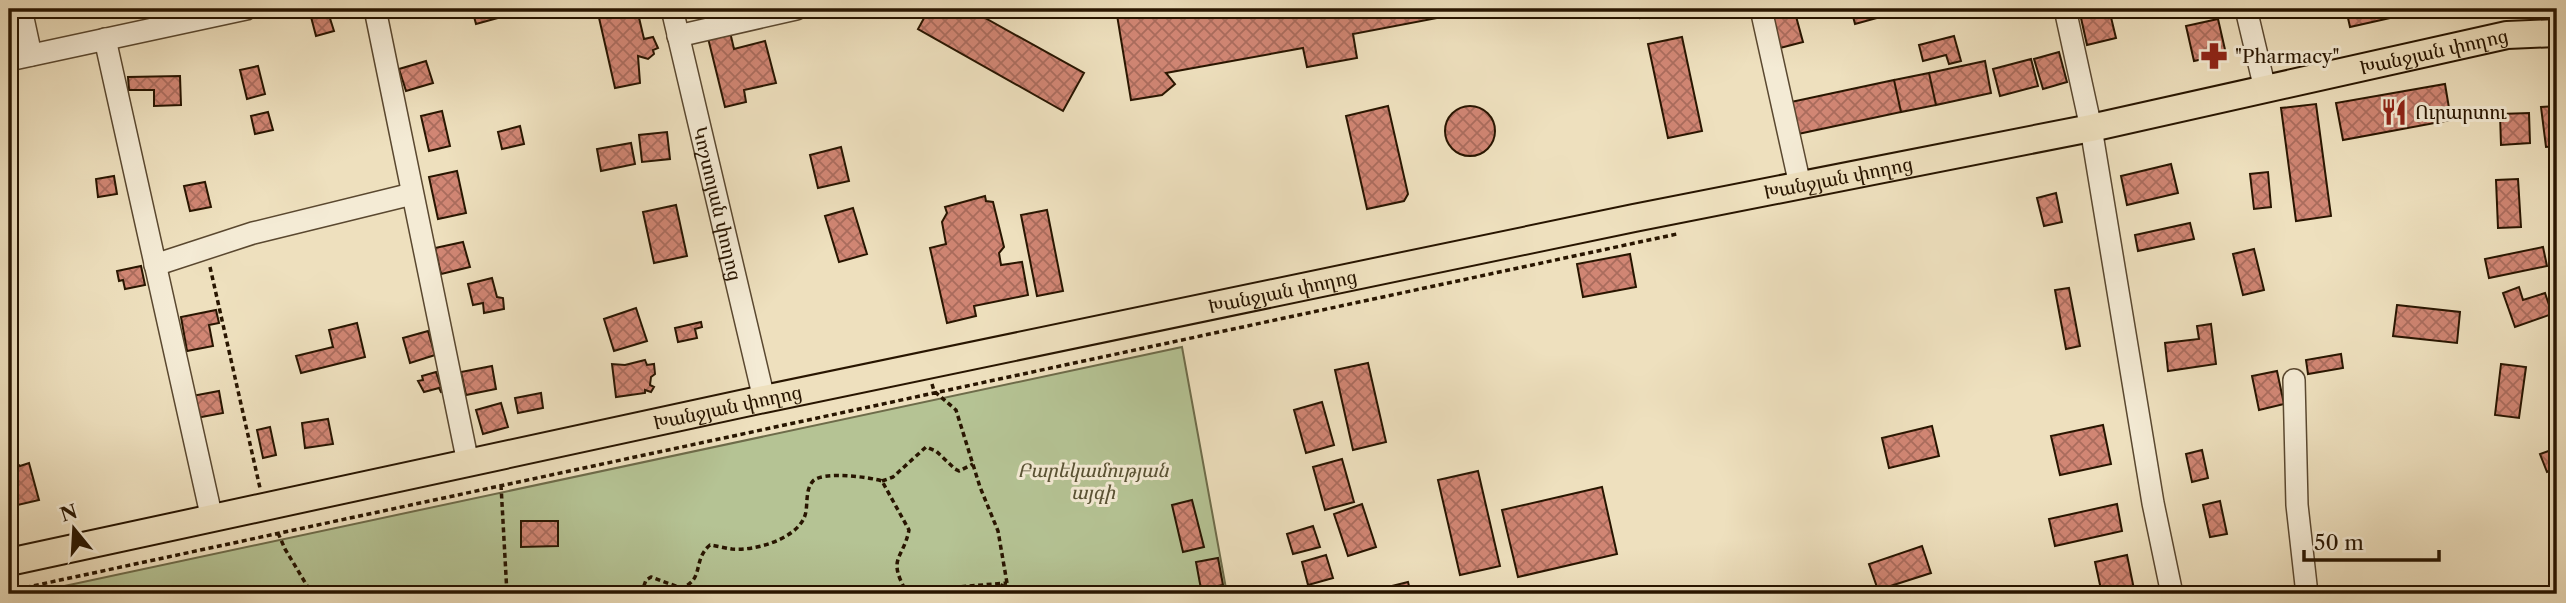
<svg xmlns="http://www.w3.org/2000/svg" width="2566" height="603" font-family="'Libre Caslon Text','Noto Serif Armenian',serif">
<defs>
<pattern id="building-cross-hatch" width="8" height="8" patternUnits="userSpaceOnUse" patternTransform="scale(1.75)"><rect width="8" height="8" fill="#d18674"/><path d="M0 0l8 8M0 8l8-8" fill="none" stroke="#aa6c5d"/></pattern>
</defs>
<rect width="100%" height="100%" fill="#eee0be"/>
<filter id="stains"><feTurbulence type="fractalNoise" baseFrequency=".00286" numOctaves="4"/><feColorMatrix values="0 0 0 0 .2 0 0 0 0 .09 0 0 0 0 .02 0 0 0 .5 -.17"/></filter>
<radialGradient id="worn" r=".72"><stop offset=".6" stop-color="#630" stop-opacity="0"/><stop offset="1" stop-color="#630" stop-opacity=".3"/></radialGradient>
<!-- green -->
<path fill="#b5c394" stroke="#6e6c4a" stroke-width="2" d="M1182,347l45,247h-1200z"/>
<!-- building -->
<path fill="url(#building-cross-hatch)" stroke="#281500" stroke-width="2" d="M472,9h31l2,7 -29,8z
M597,9h40l7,30 9,-2 5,11 -5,2 1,4 -6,5 -10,-3 2,27 -25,5z
M929,9h40l115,64 -21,38 -145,-82z
M1116,9h358v2l-121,23 4,24 -50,9 -4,-19 -137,25 9,11 -13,11 -31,5z
M1604,9h94l-20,5 -13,-1 -25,5 -4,-9 -30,8z
M1704,9h29l-27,7z
M1794,9l9,33 -23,6 -9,-35z
M1851,9h54l1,1 -51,14z
M2079,9h30l7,29 -29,7z
M2346,9h61l1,5 -58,13z
M328,12l6,19 -18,5 -5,-19z
M2218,19l8,35 -32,7 -8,-35z
M730,32l4,17 31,-8 11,42 -32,7 2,12 -21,5 -17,-69z
M1954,36l7,25 -12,3 -3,-9 -23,6 -4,-16z
M1682,37l20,94 -34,7 -20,-94z
M2059,52l8,30 -24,7 -9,-30z
M2031,59l7,27 -38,10 -7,-27z
M426,61l7,22 -27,8 -7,-22z
M1985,61l6,32 -55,12 -7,-32z
M258,66l7,28 -18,5 -7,-29z
M1929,73l7,32 -35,7 -7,-32z
M180,76l1,29 -27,1v-16h-25l-1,-13z
M1894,80l7,32 -103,22 -7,-32z
M2445,84l6,36 -108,20 -7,-37z
M2316,104l15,112 -35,5 -15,-113z
M1445 131a25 25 0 1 1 50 0a25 25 0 1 1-50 0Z
M1388,106l20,88 -4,7 -37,8 -21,-93z
M2557,106v40l-11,1 -5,-40z
M442,111l8,35 -21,5 -8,-35z
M268,112l5,18 -18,4 -4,-18z
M2529,113l1,30 -29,2 -1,-31z
M520,126l4,18 -22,5 -4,-17z
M667,132l3,27 -28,3 -3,-27z
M631,143l4,21 -34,7 -4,-22z
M841,147l8,34 -31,7 -8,-33z
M2171,164l7,29 -51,12 -6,-29z
M457,171l9,42 -28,6 -9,-42z
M2268,172l3,35 -17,2 -4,-35z
M114,176l3,18 -19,3 -2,-18z
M2518,179l3,48 -23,1 -2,-48z
M205,182l6,25 -21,4 -6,-25z
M2056,193l6,29 -18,4 -7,-28z
M985,196l1,5 7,1 11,45 -5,6 2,12 21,-3 6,33 -54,11 2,10 -29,7 -17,-75 16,-4 -4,-22 5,-9 -2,-6z
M676,205l11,51 -33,7 -11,-51z
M853,208l14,46 -28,8 -14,-46z
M1047,210l16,81 -26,5 -16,-81z
M2190,223l4,16 -56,12 -3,-16z
M463,242l7,25 -29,7 -6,-26z
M2543,247l4,19 -58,12 -4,-19z
M2254,249l10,41 -21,5 -10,-41z
M1630,254l6,33 -53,10 -6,-33z
M141,266l4,19 -20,4 -2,-9 -4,1 -2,-10z
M492,278l5,19 6,1 1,11 -20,4 -1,-10 -10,2 -5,-21z
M2519,287l4,13 22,-7 7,21 -37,13 -12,-34z
M2069,288l11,58 -14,3 -11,-59z
M2397,305l63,7 -3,31 -64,-7z
M636,308l11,33 -33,10 -10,-32z
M216,310l3,13 -10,2 4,21 -26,5 -6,-34z
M701,322l1,5 -7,2 2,9 -19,4 -3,-14z
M357,323l8,34 -64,16 -5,-17 37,-9 -4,-17z
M2211,324l5,40 -48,7 -3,-28 34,-4 -2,-13z
M428,331l7,24 -25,8 -7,-25z
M2341,354l2,14 -35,6 -2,-14z
M645,360l2,5 7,-1 1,10 -4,3 -1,8 4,2 -3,5 -6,-2v3l-29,4 -4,-33 13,1z
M1368,363l18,79 -33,8 -18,-80z
M2501,364l25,3 -7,51 -24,-3z
M492,366l4,23 -30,6 -5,-23z
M2277,371l7,33 -25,6 -7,-34z
M436,372l5,15 6,-1 1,4 -7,2 -2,-4 -15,4 -6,-11 5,-1 -1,-4z
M219,391l4,22 -27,5 -4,-22z
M541,393l2,15 -25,5 -3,-15z
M1322,402l12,43 -28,8 -12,-43z
M501,403l7,24 -25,7 -7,-24z
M328,419l5,25 -28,4 -3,-25z
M2103,425l8,39 -51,11 -9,-39z
M1932,426l7,30 -50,12 -7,-30z
M270,427l6,28 -13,3 -6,-28z
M2557,448v20l-10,4 -7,-18z
M2202,450l6,28 -16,4 -6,-28z
M9,451h2l2,9 7,6 9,-3 10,37 -30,7z
M1342,459l12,43 -29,8 -12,-43z
M1478,471l22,95 -40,9 -22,-95z
M1602,487l15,67 -99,23 -16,-67z
M1192,500l12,47 -21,5 -11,-47z
M2220,501l7,33 -17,3 -7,-32z
M1362,504l14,43 -28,9 -14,-42z
M2117,504l5,27 -67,15 -6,-27z
M521,521h37v25l-37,1z
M1313,526l7,21 -27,7 -6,-20z
M1922,546l9,27 -53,17 -9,-26z
M1326,555l7,23 -25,7 -6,-23z
M2127,555l8,39h-33l-7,-32z
M1218,558l5,27 -22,4 -5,-27z
M1408,582l3,12h-25l-2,-6z"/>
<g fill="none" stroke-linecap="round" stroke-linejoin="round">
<defs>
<g id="minor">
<path d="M21,9l10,46"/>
<path d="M375,9l93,454"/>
<path id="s1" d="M672,9l92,390"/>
<path d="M1761,9l39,176"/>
<path d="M2065,9l26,119 62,375 19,91"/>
<path d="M2246,9l19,80"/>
<path d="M678,36l118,-27"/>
<path d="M105,39l107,480"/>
<path d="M9,60l237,-51"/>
<path d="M155,265l98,-32 159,-39"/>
<path d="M2294,380l3,125 10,89"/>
</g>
<g id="major">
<path id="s2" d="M9,562l755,-163 870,-181 457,-90 416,-93 50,-2"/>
</g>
</defs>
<!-- minor casing -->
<use href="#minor" stroke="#5a4830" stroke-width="24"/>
<!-- major casing -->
<use href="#major" stroke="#281500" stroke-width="30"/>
<!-- path -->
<path stroke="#281500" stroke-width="3.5" stroke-dasharray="5 3.5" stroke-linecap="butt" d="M210,267l50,221
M932,384l2,7 22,19 24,77 18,44 9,52 6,11
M882,481l11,-4 33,-30 10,4 19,18 4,2 14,-7
M501,485l6,109
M278,533l7,16 27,45
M9,591l1668,-357
M641,594l5,-14 5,-3 30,11c24,-8 11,-28 29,-43 7,1 15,3 22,4 22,2 62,-9 72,-31 5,-10 0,-27 9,-37 10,-10 56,-4 69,0l27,49c-6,30 -22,27 -3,61
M868,594l139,-11
M996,594l7,-10"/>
<!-- minor -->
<use href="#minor" stroke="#f4ebd5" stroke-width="21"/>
<!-- major -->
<use href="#major" stroke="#eee0be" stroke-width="26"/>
</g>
<!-- icons -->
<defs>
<symbol id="pharmacy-bare" viewBox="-9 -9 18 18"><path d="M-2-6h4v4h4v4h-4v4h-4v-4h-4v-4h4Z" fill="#8f2418" stroke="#f4ebd5" stroke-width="2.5" paint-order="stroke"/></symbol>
<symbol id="restaurant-bare" viewBox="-9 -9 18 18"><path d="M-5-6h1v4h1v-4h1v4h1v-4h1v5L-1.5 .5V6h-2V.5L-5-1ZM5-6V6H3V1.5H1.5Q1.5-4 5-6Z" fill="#8f2418" stroke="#f4ebd5" stroke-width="2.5" paint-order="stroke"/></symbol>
</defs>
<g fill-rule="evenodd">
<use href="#pharmacy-bare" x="2195" y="37" width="38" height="38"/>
<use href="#restaurant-bare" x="2375" y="93" width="38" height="38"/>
</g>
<g text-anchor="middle" stroke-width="6" stroke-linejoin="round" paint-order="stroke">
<!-- street labels -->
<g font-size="19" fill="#281500" stroke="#f4ebd5">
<text dy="7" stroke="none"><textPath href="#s2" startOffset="2478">Խանջյան փողոց</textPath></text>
<text dy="7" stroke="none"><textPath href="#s2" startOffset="1869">Խանջյան փողոց</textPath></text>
<text dy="7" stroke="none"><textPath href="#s1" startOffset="200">Կոշտոյան փողոց</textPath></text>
<text dy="7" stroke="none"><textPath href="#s2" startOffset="1302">Խանջյան փողոց</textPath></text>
<text dy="7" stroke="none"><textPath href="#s2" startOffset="735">Խանջյան փողոց</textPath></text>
</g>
<!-- poi labels -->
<g font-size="19" fill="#281500" stroke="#f4ebd5" text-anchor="start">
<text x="2235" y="63">"Pharmacy"</text>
<text x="2415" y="119">Ուրարտու</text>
</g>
<!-- park labels -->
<g font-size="19" font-style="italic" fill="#595234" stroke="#f4ebd5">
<text x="1093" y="477">Բարեկամության<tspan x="1093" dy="22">այգի</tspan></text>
</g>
</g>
<!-- margin -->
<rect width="2566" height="603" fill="none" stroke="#eee0be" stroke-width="35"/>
<rect x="10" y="10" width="2545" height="582" fill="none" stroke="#281500" stroke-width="3.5"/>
<rect x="18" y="18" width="2531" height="568" fill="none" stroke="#281500" stroke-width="2"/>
<!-- north arrow -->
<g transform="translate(74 529) rotate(342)" stroke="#f4ebd5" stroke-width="5" paint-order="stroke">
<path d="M0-5L12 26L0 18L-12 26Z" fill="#281500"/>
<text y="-10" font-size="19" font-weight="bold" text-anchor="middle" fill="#281500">N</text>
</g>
<!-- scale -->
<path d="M2304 550v10h135v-10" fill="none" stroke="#281500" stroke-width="3.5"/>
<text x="2314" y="550" font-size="21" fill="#281500" stroke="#f4ebd5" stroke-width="5" paint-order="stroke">50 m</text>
<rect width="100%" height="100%" filter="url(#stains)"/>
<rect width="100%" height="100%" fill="url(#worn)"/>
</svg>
